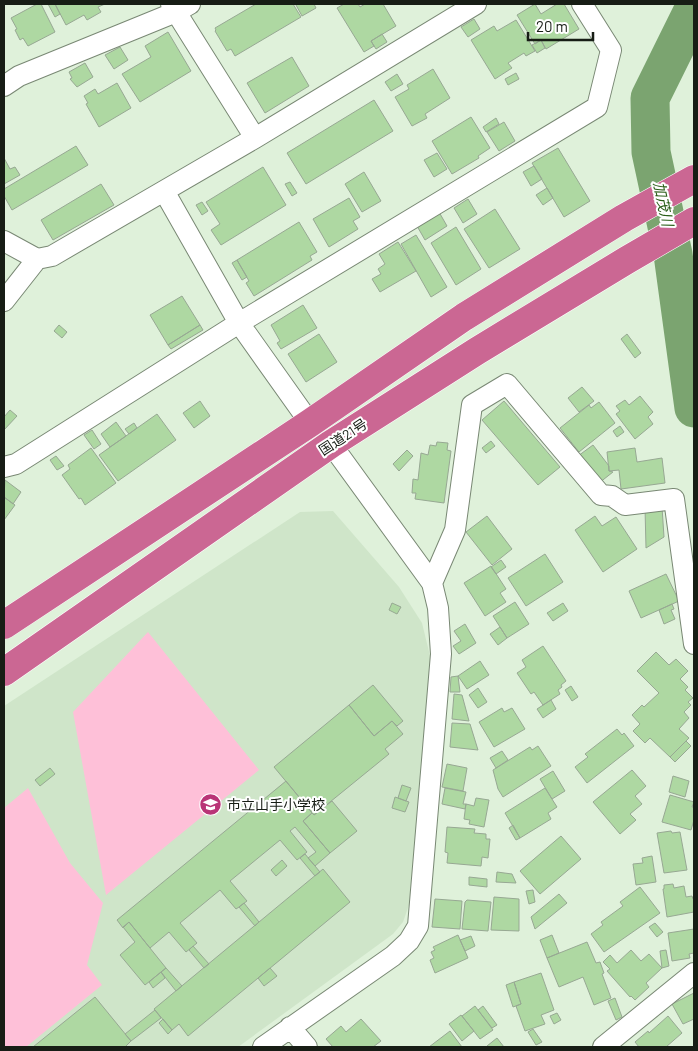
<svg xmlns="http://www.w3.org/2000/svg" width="698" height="1051" font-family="Barlow,'Noto Sans JP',sans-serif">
<rect width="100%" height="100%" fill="#dff1da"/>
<!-- built -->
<path fill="#cfe5c9" d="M333,511l66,76 23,36 9,37 -22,245 -6,17 -10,12 -155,113h-234v-341l296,-194z"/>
<!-- green -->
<path fill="#fec0d8" d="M148,632l111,138 -153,125 -33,-183z
M28,788l42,75 33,40 -16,62 15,20 -76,62h-22v-239z"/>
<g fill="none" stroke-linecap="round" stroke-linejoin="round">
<!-- river -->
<path stroke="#7ba470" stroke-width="39" d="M694,9l-44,89 1,54 22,102 21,154"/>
</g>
<!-- building -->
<path fill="#aed8a2" stroke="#97a893" d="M37,4h4l14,28 -27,14 -5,-8 -3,2 -5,-10 2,-1 -6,-11z
M48,4h7l5,10 -5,3z
M55,4h50l-7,3 3,5 -14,8 -3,-5 -18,10z
M256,4h37l8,13 -66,39 -4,-7 -4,2 -12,-20 1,-1 -1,-2z
M298,4h16l2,4 -14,8 -6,-11z
M344,4h14l2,3 5,-3h18l13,22 -25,15 3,5 -10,6 -27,-44z
M535,4l6,10 16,-10h7l15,25 -33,20 -5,-9 -6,4 -18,-29z
M474,19l6,10 -12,8 -7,-10z
M516,20l19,31 -9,5 -2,-3 -16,10 4,5 -17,11 -24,-39 23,-14 3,5z
M168,32l23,39 -51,31 -18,-28 29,-17 -6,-11z
M382,34l5,8 -11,7 -5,-8z
M541,40l4,8 -8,5 -5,-8z
M120,47l8,13 -14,9 -9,-14z
M292,57l17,29 -44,27 -18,-30z
M85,63l8,14 -16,10 -7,-8 2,-1 -3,-6z
M433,69l17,29 -25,16 2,4 -15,8 -17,-29 14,-8 -2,-4z
M516,73l3,6 -11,6 -3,-6z
M397,74l6,10 -12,7 -6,-9z
M117,83l14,25 -32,19 -13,-23 2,-1 -4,-7 11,-7 3,5z
M374,100l19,31 -87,53 -19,-31z
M471,117l19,31 -12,8 1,2 -27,16 -20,-33z
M496,118l3,6 -13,8 -3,-5z
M504,122l11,19 -16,10 -12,-19z
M76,146l12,19 -76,45 -8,-14v-7z
M558,148l32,53 -26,16 -32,-54z
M437,153l10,16 -13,8 -10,-17z
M4,158l6,11 5,-2 5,8 -16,9z
M534,166l8,13 -11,7 -8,-14z
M263,167l23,38 -65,40 -10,-15 9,-6 -14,-22z
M364,172l17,29 -19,11 -17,-28z
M290,182l7,11 -5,3 -7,-12z
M101,184l13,21 -61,35 -12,-20z
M547,188l6,10 -10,7 -7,-10z
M349,198l11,19 -7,4 5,8 -29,18 -16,-28z
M468,199l9,15 -14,9 -9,-15z
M202,202l6,9 -6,4 -6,-10z
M495,209l25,40 -31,19 -25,-39z
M439,212l8,14 -22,14 -8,-14z
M299,222l18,30 -7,4 2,4 -58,36 -8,-13 3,-2 -12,-21z
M456,227l25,42 -25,16 -25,-42z
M416,235l31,52 -16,10 -30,-53z
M398,242l18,29 -36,21 -8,-13 9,-5 -3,-5 7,-5 -6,-10z
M237,260l10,17 -5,3 -10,-17z
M182,296l18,29 -32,20 -18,-30z
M303,305l14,23 -36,21 -4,-6 3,-2 -9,-16z
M59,325l8,7 -5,6 -8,-7z
M200,325l3,5 -32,19 -3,-4z
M319,334l18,28 -31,20 -18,-28z
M627,334l14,19 -6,5 -14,-19z
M582,387l12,14 -15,11 -11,-14z
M640,396l13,16 -5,5 5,7 -18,15 -19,-25 4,-3 -4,-5 9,-6 4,5z
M200,401l10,15 -16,12 -11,-15z
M504,401l56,66 -22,18 -56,-65z
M599,402l16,21 -36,29 -19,-24 29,-23 2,3z
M10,410l7,6 -13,14v-13z
M157,414l19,26 -58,41 -19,-26z
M116,422l10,14 -16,11 -9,-13z
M134,423l3,5 -8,6 -4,-5z
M620,426l4,6 -7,5 -4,-6z
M92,430l9,14 -7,5 -10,-14z
M491,441l4,5 -9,7 -4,-5z
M437,442l11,1 -1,7 4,1 -7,52 -29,-4 1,-6h-4l1,-14 5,1 3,-27 7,2 2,-10 6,1z
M593,445l16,21v5l4,1 -14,11 -21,-27z
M91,448l25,35 -31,22 -4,-7 -2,1 -17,-24 8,-6 -2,-4z
M635,448l2,14 25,-4 3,25 -44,6 -2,-19 -10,1 -2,-19z
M407,450l6,6 -14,15 -6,-7z
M56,456l8,10 -7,4 -7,-10z
M5,480l16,12 -8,12 -9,-7z
M4,497l11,8 -11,15z
M662,507l2,30 -18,11 -1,-40z
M487,516l25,33 -20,16 -26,-33z
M595,516l7,10 14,-9 21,32 -34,23 -28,-42z
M545,554l18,28 -37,24 -18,-28z
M501,560l5,7 -10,7 -5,-7z
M491,566l15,23 -6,4 6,9 -21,14 -21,-33z
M666,574l13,27 -38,17 -12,-27z
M515,602l14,22 -22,14 -14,-22z
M392,603l9,4 -4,7 -8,-4z
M563,603l5,8 -15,10 -6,-8z
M672,604l2,5 -3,1 4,9 -11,5 -5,-14z
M465,624l11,19 -17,11 -6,-8 8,-5 -7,-10z
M500,627l7,11 -9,7 -8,-11z
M543,646l23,35 -5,4 1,2 -4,3 2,4 -17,11 -9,-13 -3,2 -14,-21 9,-6 -4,-7z
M656,652l13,13 7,-6 12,12 -8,8 8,8 -3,3 8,8 -5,4 3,3 -7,7 5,6 -10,11 10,9 -19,19 -20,-19 -5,5 -12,-12 7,-7 -8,-9 10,-10 2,2 15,-14 -22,-22z
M480,661l9,14 -22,14 -9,-13z
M458,676l2,16h-10l1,-15z
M373,685l30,36 -6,5 -5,-5 -18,15 -25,-31z
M571,686l7,11 -6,4 -7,-11z
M478,688l9,14 -9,6 -9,-13z
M454,694l8,1 7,26 -17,-2z
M551,700l5,9 -13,9 -6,-9z
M349,705l25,31 18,-15 11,13 -18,15 4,5 -75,61 -40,-48z
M502,708l2,4 8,-4 13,21 -31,18 -15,-25z
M452,723l18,1 8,26 -28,-3z
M617,729l5,6 2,-2 10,13 -47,37 -12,-16 13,-10 -3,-3z
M686,741l5,5 -16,16 -5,-5z
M538,746l13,20 -48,31 -5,-8 -5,-19 37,-23 2,3z
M502,751l6,9 -12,8 -6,-10z
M447,764l20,4 -4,23 -21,-4z
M50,768l5,6 -15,12 -5,-6z
M632,770l14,16 -11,10 7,8 -12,10 6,6 -16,14 -27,-32z
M553,771l12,20 -13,8 -12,-20z
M673,776l16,5 -4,16 -16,-5z
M286,781l26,32 -9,8 27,32 -15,13 -7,-8 8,-6 -21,-25 -5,4 17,21 -10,8 -17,-20 -50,41 17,20 -8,6 -3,2 -16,-19 -40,33 17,20 -11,9 -17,-20 -19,16 -21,-26 -6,6 -6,-8z
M402,785l9,3 -5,13 -8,-3z
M445,788l21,4 -3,12h3l-1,5 -23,-5z
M545,788l12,19 -9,6 3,6 -31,19 -15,-25z
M670,795l24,7 -2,5h2v13l-3,10 -29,-8z
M395,797l14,5 -4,10 -13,-4z
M476,798l13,2 -5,27 -15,-3 1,-4 -6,-1 2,-15 8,2z
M332,801l25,30 -27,22 -27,-32 9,-8 2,2z
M513,825l7,13 -4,2 -7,-12z
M447,827l28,2 -1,4 12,1v5h4l-2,19 -6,-1 -1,9 -34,-3 1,-10 -3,-1z
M671,831l1,2 8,-1 7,38 -23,3 -7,-40z
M561,836l20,23 -41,35 -20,-23z
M305,854l15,18 -5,4 -15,-18z
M652,856l4,26 -20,3 -3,-21 10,-1 -1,-5z
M282,860l5,6 -11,10 -5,-6z
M323,869l27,33 -162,134 -9,-12 -7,6 -18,-21z
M497,872l15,2 4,9 -20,-1z
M469,877l18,2v8l-18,-2z
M673,884l1,4 10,-2 2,11 6,-1 1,3 1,-1v14l-27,5 -4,-28h1v-4z
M640,887l20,26 -56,39 -13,-18 12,-9 -2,-3 22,-16 -3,-4z
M533,890l2,12 -6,2 -3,-13z
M559,894l8,9 -32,26 -4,-12z
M494,897l25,2v32l-28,-1z
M435,899l27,2 -2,28 -28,-2z
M467,900l24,2 -3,29 -26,-2 3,-27z
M244,903l15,19 -4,4 -16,-19z
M129,922l37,46 -21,17 -25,-30 15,-13 -12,-15z
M655,923l8,9 -6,5 -8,-10z
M694,929v24l-5,1 1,4 -18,3 -4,-28z
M458,935l10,23 -33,15 -5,-13 4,-2 -3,-6 4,-2 -2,-3z
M552,935l7,18 -12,5 -7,-18z
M471,936l4,10 -10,5 -5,-11z
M587,942l9,21 4,-1 4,11 -2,1 9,24 -17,7 -11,-28 -24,10 -12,-29z
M193,946l16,18 -5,4 -15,-18z
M631,950l10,11 8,-7 13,14 -16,15 3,4 -14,13 -4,-4 -1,1 -23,-26 3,-2 -7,-7 7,-7 7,8z
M666,950l3,16 -7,2 -2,-17z
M166,968l16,18 -6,5 -15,-19z
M270,968l7,8 -13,10 -6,-8z
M161,972l4,6 -12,10 -4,-6z
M541,973l13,37 -13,5 4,9 -20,7 -9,-25 5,-2 -7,-22z
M514,982l7,22 -8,3 -7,-22z
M694,993v26l-11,5 -11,-20z
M95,997l36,44 -5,5 1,1h-94z
M615,998l7,19 -6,3 -8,-19z
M475,1006l18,24 -13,9 -18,-23z
M483,1006l14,19 -5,3 -14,-18z
M155,1010l6,8 -30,23 -6,-7z
M557,1013l4,7 -7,4 -4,-8z
M461,1015l13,16 -12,10 -13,-17z
M668,1016l14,17 -16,14h-27l-4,-5 13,-11 1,2z
M163,1019l9,11 -4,4 -9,-11z
M361,1019l20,22 -8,6h-40l-7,-8 15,-13 5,6z
M533,1029l9,13 -6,3 -8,-13z
M450,1031l12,16h-33z
M497,1038l7,9h-16l-1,-1z"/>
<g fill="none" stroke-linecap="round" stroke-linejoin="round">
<defs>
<path id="street" d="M171,4l84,134
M4,86l15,-10 157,-64 14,-8
M164,191l75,132 71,100
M4,241l33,18
M4,301l33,-42 15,-3 203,-118 221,-134
M4,467l12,-3 223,-141 358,-216 14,-57 -29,-46
M432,583l23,-53 17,-125 35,-21 94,111 11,1 13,9 49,-6 20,145
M290,1027l17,20
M263,1047l130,-91 16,-15 9,-15 23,-272 -3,-46 -6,-25 -101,-139
M603,1047l91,-74"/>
<path id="highway" d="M4,625l306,-202 154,-106 160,-99 70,-39
M4,672l327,-228 146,-93 150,-91 67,-39"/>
</defs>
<!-- street casing -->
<use href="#street" stroke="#798874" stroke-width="22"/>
<!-- highway casing -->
<use href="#highway" stroke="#fff" stroke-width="29"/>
<!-- street -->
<use href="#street" stroke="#fff" stroke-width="20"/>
<!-- highway -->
<use href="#highway" stroke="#cb6793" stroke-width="28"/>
</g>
<!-- icons -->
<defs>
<symbol id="school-disc" viewBox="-11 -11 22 22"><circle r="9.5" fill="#b93477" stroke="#fff"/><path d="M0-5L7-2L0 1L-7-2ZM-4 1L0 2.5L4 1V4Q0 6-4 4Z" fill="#fff"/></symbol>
</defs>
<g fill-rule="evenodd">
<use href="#school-disc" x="198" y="792" width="25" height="25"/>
</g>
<g text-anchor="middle" stroke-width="4" stroke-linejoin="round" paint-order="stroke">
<!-- street labels -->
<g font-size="14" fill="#171d15" stroke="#fff">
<text transform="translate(343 437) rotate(-33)" y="5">国道21号</text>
</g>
<!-- poi labels -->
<g font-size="14" fill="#171d15" stroke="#fff" text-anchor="start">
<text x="227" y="810">市立山手小学校</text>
</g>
<!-- water labels -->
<g font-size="15" font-style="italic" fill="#2a5e18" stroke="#fff">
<text transform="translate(663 204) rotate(78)" y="5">加茂川</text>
</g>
</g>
<!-- border -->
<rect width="698" height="1051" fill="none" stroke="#171d15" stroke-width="10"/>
<!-- scale -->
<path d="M528 32v8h65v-8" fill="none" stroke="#171d15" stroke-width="2.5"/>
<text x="536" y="32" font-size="15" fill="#171d15" stroke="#ffffff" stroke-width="4" paint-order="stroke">20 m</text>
</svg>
